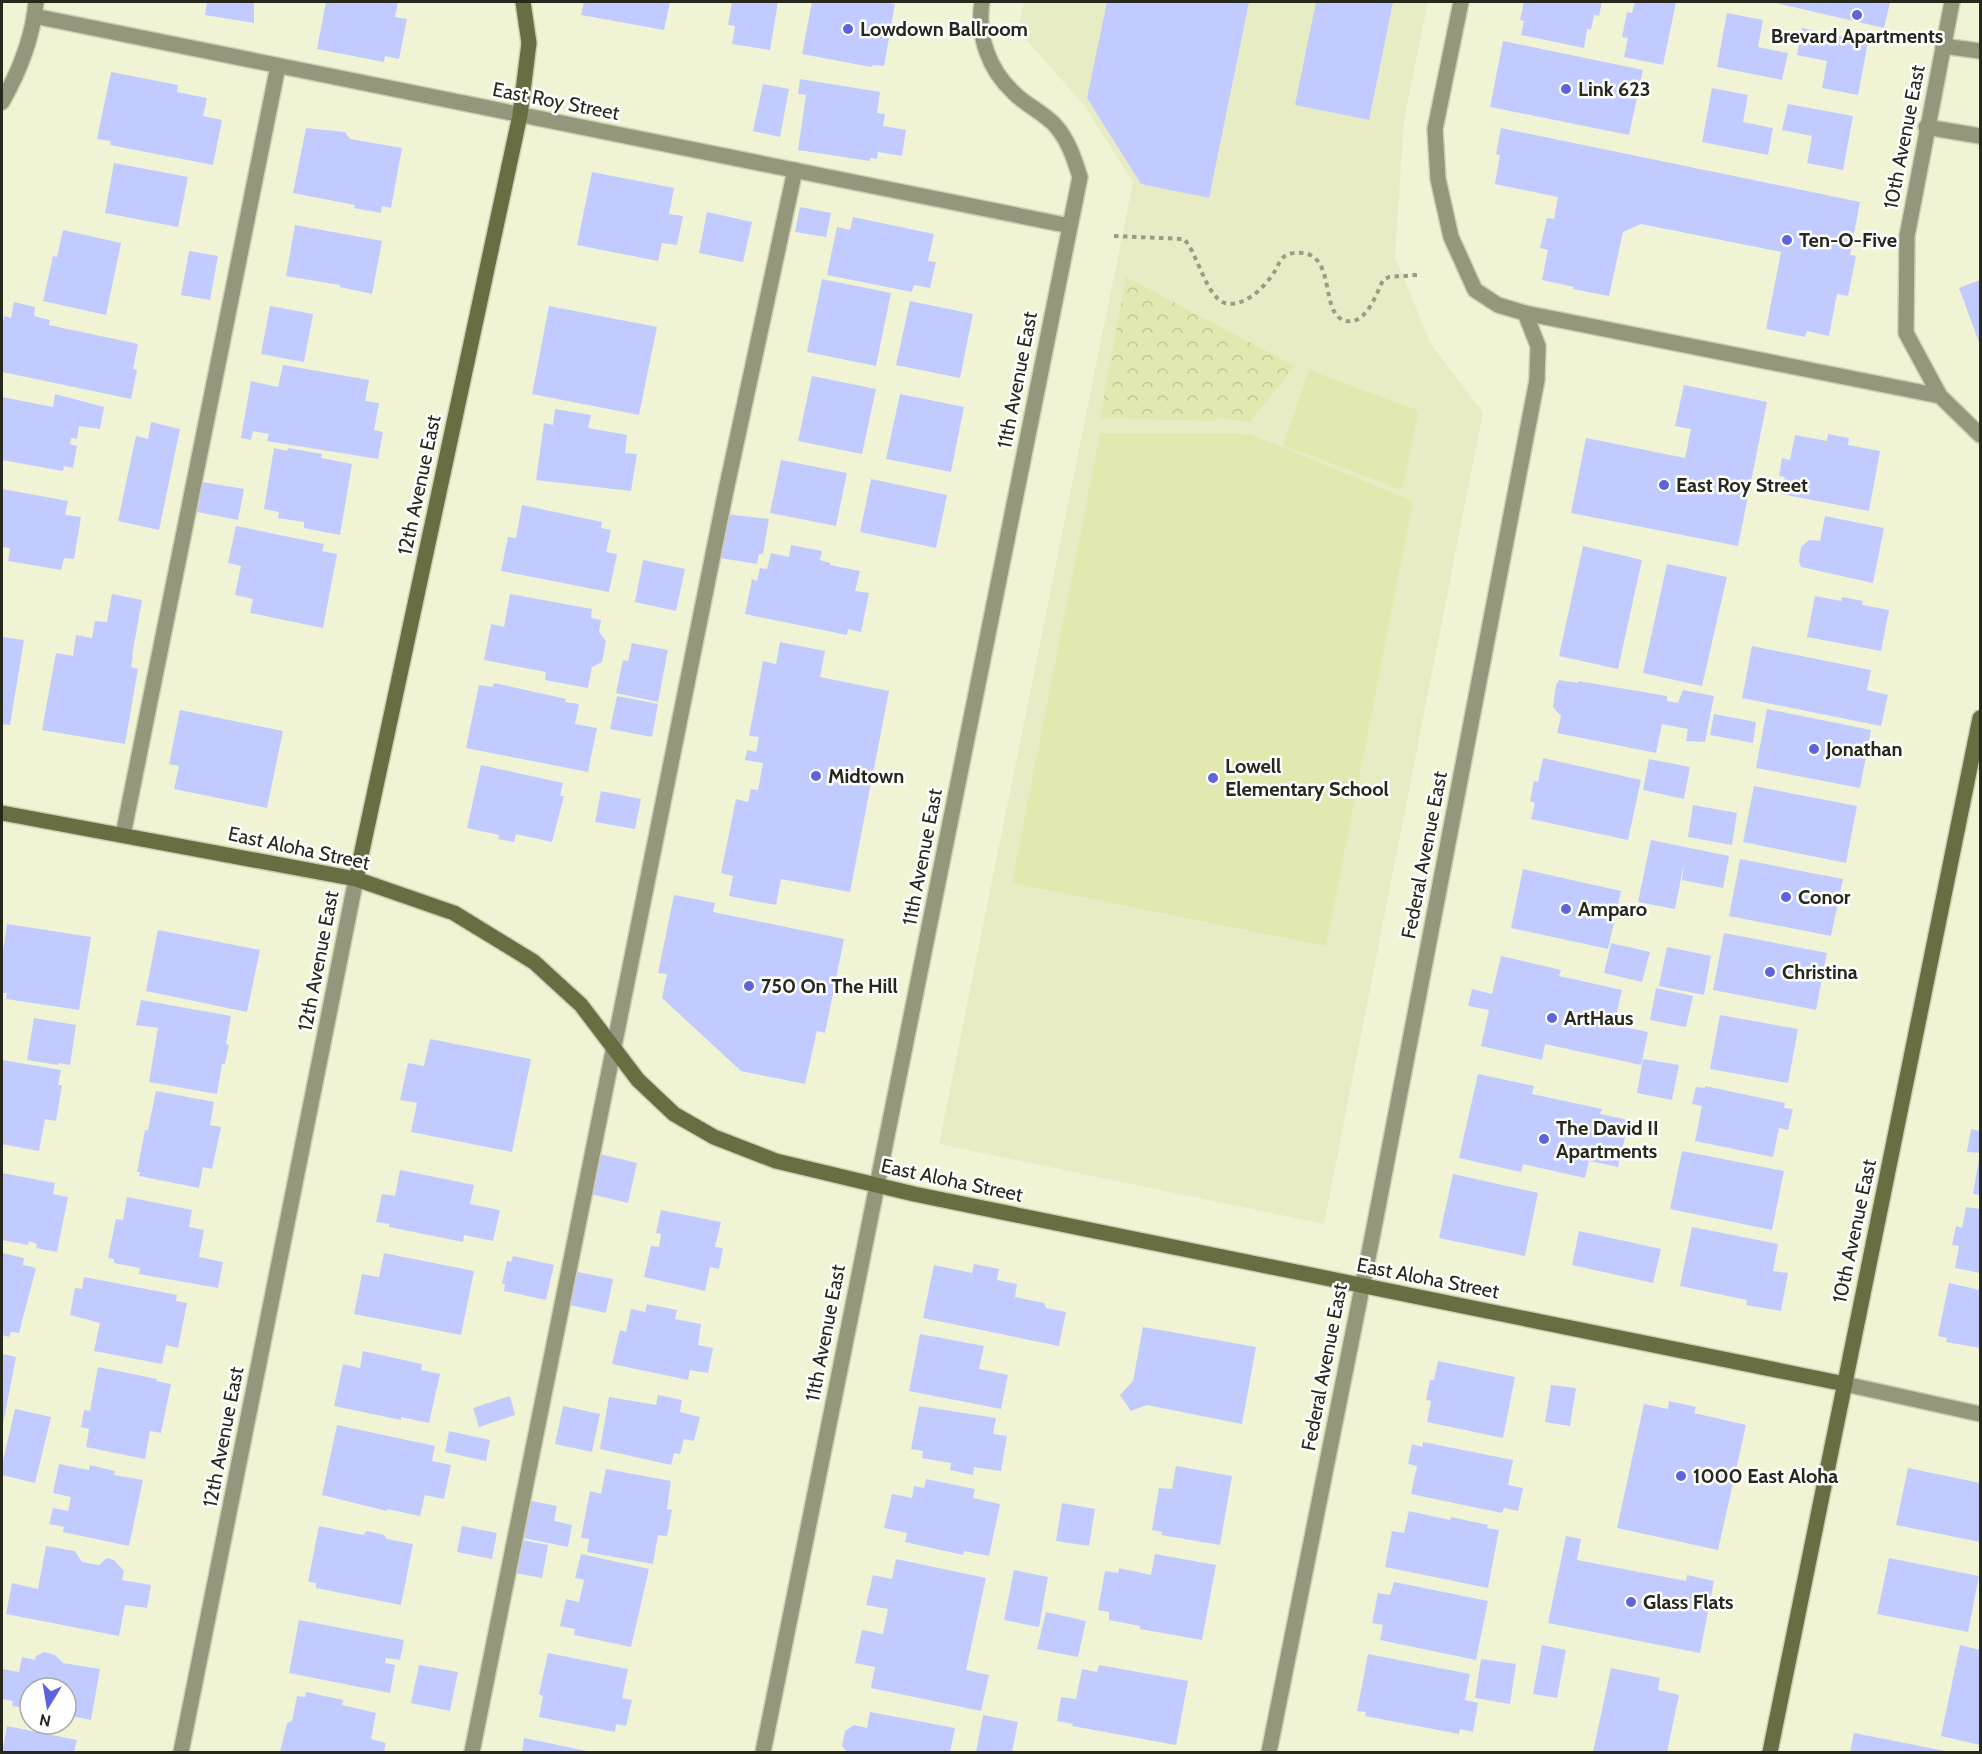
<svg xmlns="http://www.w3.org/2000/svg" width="1982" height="1754" font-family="Cabin,sans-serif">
<defs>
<pattern id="park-crowns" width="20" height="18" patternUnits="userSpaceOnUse" patternTransform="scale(1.5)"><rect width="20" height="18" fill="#e2e8af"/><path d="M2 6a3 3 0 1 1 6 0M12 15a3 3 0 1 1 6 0" fill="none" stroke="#c2c796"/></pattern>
</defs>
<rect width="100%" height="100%" fill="#f1f4d4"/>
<!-- built -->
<path fill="#e7ecc4" d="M1024,2h404l-24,118 -9,137 36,87 52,68 -159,812 -385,-80 194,-962 -50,-78 -65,-74z"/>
<!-- park -->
<path fill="url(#park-crowns)" d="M1126,277l169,89 -45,56 -31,-4 -5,3 -114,-3z"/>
<!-- pitch -->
<path fill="#e2e8af" d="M1309,370l110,41 -17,79 -119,-45z
M1100,433l150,1 163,67 -87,445 -314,-63z"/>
<!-- building -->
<path fill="#c2cbff" d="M207,2h47v21l-49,-8z
M326,2h72l-3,15 12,2 -8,40 -14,-3 -1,6 -67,-13z
M584,2h86l-6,28 -83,-15z
M732,2h46l-8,48 -38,-6 3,-18 -7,-1z
M812,2h71l12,2 -11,62 -11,-1 -2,2 -69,-13z
M1107,2h142l-40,196 -68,-14 -54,-86z
M1316,2h77l-24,118 -74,-15z
M1524,2h78l-3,14 -5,-1 -3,15 -4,-1 -3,19 -63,-13 3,-14 -4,-1z
M1635,2h41l-13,63 -39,-8 4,-19 -6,-1 5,-25 5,1z
M1772,2h118l-6,26z
M1727,13l36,7 -5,27 30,6 -6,27 -65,-13z
M1802,28l66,14 -10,53 -36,-7 5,-27 -30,-6z
M1503,41l140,29 -14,65 -139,-28z
M111,72l67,13 -1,7 30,6 -4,18 19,4 -9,45 -103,-20 1,-4 -14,-2z
M800,79l80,13 -3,21 8,1 -2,12 23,4 -4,26 -24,-4 -1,7 -7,-1v3l-72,-11 8,-55 -8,-1z
M763,84l26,5 -9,48 -27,-6z
M1712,88l36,7 -5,27 30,6 -5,27 -66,-13z
M1788,104l65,12 -10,54 -36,-7 5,-27 -30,-6z
M306,128l39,4 5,7 52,9 -11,60 -9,-2 -1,7 -27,-5 1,-3 -62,-12z
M1501,128l359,74 -10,53 6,1 -8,40 -11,-2 -8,42 -22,-5 -2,6 -39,-8 15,-77 -140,-28 -18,8 -14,64 -36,-7 1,-2 -32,-7 6,-30 -8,-2 7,-30 7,1 4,-22 -63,-13 5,-29 -4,-1z
M114,163l74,14 -10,50 -73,-14z
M592,172l82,16 -5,26 14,2 -6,29 -15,-2 -4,18 -81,-16z
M800,207l31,6 -5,24 -31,-5z
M707,212l45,10 -9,40 -44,-9z
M853,217l81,17 -6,27 8,1 -6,26 -16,-3 -2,7 -85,-17 10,-48 13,3z
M295,225l87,16 -10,53 -32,-7v-2l-54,-9z
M63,230l58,13 -15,72 -63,-14 10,-45 4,1z
M189,251l29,5 -8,44 -29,-5z
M822,279l69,14 -15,73 -69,-14z
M1980,280v65l-21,-57z
M910,301l63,13 -13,64 -64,-13z
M14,302l21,5 -1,9 16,4 -1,5 89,19 -5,25 4,1 -6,29 -129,-27v-53l2,1v-4l7,2z
M270,306l43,8 -9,48 -43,-8z
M549,306l108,21 -18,88 -107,-21z
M283,365l86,15 -4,21 14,2 -5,27 9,2 -5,27 -111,-18 2,-7 -16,-3 -2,9 -10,-2 10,-57 27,6z
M812,376l64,13 -14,65 -64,-13z
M1684,385l83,17 -29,144 -167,-33 15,-75 99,20 6,-29 -16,-3z
M55,394l49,13 -4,22 -21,-3 -2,13 -6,-1 -1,6 7,2 -4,22 -9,-2 -1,5 -61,-11v-63l51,10z
M900,394l64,13 -13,65 -65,-13z
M555,409l36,6 -3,13 39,7 -2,18 12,1 -6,37 -95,-11 8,-57 9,2z
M151,422l29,7 -21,101 -41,-9 18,-85 12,3z
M1828,434l21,4 -1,7 32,6 -11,60 -88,-17 4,-17 -6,-1 3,-18 8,2 5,-25 32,6z
M274,448l13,3 1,-3 34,6 -1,4 31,6 -12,71 -36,-7v-6l-26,-4 1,-6 -15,-3z
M781,460l66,13 -11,53 -66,-13z
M871,479l76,16 -11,53 -76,-16z
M203,482l41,7 -6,31 -41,-8z
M2,489l66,12 -3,14 16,2 -7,42 -10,-1 -3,12 -53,-9 2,-13 -8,-1z
M522,505l80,17 -1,6 10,2 -5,22 11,2 -8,38 -108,-21 7,-34 8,1z
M726,514l43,5 -6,35h-4l-2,10 -37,-6 3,-14 -3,-1z
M1825,516l59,12 -11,55 -72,-16 -2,-6 2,-14 8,-7 11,1z
M236,526l88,18 -2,7 15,3 -14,74 -73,-15 3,-14 -18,-4 6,-29 -13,-3z
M791,545l31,6 -2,9 10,3v2l30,6 -5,20 14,2 -8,39 -13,-3 -1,6 -102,-21 7,-35 5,2 3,-13 7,1 4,-16 18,4z
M1583,546l59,14 -24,109 -59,-13z
M643,560l42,9 -9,42 -41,-9z
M1667,564l60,13 -25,109 -59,-13z
M112,594l30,6 -10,56h1l-2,11 7,2 -13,75 -83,-14 14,-77 17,3 3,-21 16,3 3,-17 12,1z
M510,594l82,15 -1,9 10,2 -2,12 7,9 -4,21 -10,5 -4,21 -43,-8 1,-8 -62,-12 7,-36 13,3z
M1815,596l26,5 1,-4 21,4 -1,4 27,5 -8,41 -74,-14z
M2,637l22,3 -14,85 -8,-1z
M780,642l45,9 -5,26 69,14 -39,201 -69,-13 -5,26 -47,-9 4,-20 -12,-3 15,-74 12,3 3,-13 7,1 5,-27 -18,-3 2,-10 9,2 3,-15 -10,-1 14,-75 13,3z
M632,643l36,7 -10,52 -42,-9 7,-33 5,1z
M1752,646l119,24 -4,20 21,5 -7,31 -139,-28z
M1559,680l19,3v-2l89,15v5l11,2 5,-13 31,6 -9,46 -19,-1 2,-12 -26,-5 -6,29 -99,-20 4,-17 -8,-9 3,-22z
M494,683l72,16 -1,3 14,2 -4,20 22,4 -9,44 -122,-24 13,-63 14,2z
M617,696l41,8 -6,33 -42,-8z
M1767,709l104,21 -11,58 -104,-20z
M180,710l103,21 -16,77 -93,-19 5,-23 -10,-2z
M1714,714l42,8 -3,21 -43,-8z
M1543,758l98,22 -13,60 -97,-21 4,-16 -5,-2 4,-20 4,1z
M1649,759l41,8 -6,32 -41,-9z
M481,765l82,18 -3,13h4l-12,46 -36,-8 -2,8 -16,-3 1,-4 -32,-7z
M1754,786l103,20 -11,57 -103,-21z
M601,791l40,8 -6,30 -40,-7z
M1693,805l44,8 -5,32 -44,-8z
M1651,840l78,16 -6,32 -41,-8 2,-17 -9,46 -37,-7z
M1740,859l103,20 -12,57 -102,-20z
M1523,869l98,22 -13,58 -97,-21z
M674,895l41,8 -2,9 131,27 -19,94 -8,-2 -12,53 -64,-13 -79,-73 5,-24 -9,-1z
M7,924l84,13 -12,73 -73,-11 1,-6h-5l1,-23h-1v-12z
M158,930l102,20 -13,62 -101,-21z
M1724,933l103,20 -11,57 -103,-20z
M1611,943l39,9 -8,30 -38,-9z
M1667,947l44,9 -7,39 -45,-9z
M1501,956l60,14 -2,6 63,14 -8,35 34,7 -7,33 -96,-21 -3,16 -61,-14 8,-36 -21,-4 4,-17 20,5z
M1656,988l37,8 -7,31 -36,-7z
M141,1000l90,16 -5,28 3,1 -4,19h-3l-5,30 -68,-12 9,-54 -22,-3z
M1720,1015l78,14 -10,54 -78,-14z
M34,1018l42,7 -6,40 -11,-2 -1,2 -31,-5z
M430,1039l101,20 -19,93 -101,-20 6,-29 -17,-3 8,-37 16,3z
M1643,1059l36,6 -7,35 -35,-7z
M2,1060l59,10 -3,15h4l-6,36 -11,-2 -6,32 -37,-7z
M1478,1074l56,12 -2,8 70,15 -2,5 29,6 -11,47 -29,-6 -4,17 -62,-14 -2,8 -62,-14z
M1705,1086l80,17 -1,5 9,1 -5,21 -9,-2 -6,29 -78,-16 7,-35 -10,-2 4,-17 9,1z
M156,1091l58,11 -4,23 11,2 -9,42 -9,-2 -4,21 -60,-12 1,-4h-3l8,-42h3z
M1971,1129l9,2v22l-13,-1z
M1682,1151l102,20 -12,59 -102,-21z
M600,1154l37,9 -9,40 -37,-9z
M1979,1159h1v36l-7,-1z
M400,1170l74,15 -4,19 30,6 -7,31 -29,-6 -1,7 -74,-15v-3l-13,-2 6,-28 13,2z
M2,1173l53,10 -2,11 15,3 -11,55 -21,-4 1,-4 -8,-3 -1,4 -26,-5z
M1453,1174l85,19 -13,63 -86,-18z
M127,1197l65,13 -3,17 15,3 -5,27 24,5 -5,26 -79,-14 1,-6 -26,-5v-4l-6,-1 8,-39 7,1z
M1966,1207l14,2v64l-25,-5 4,-22 -7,-1 4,-19 6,2z
M661,1210l60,12 -6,25 8,1 -4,21 -9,-2 -5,24 -61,-14 7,-31 8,1 2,-13 -5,-1z
M1692,1227l86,17 -5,27 15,2 -7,38 -35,-6 1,-5 -67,-14z
M1579,1231l82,18 -8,34 -81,-18z
M2,1253l22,5 -1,7 13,3 -17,65 -8,-1 -2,5 -7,-2z
M384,1253l90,18 -13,64 -107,-21 8,-40 17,3z
M513,1256l41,9 -8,35 -42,-9 1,-7h-3l5,-23 4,1z
M974,1264l25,5 -2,11 20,4 -2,13 29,6 2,5 20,4 -7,34 -136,-28 11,-53 38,8z
M573,1271l40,8 -7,34 -40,-9z
M84,1277l93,18 -1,6 11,2 -9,45 -12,-3 -4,19 -68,-13 6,-28 -30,-8 5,-27 7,1z
M1949,1283l31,7v58l-34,-6 1,-4 -9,-2z
M647,1304l30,6 -2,9 26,5 -3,21 15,3 -5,25 -18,-3 -2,10 -76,-16 8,-34 6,2 5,-23 14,3z
M1143,1327l113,20 -14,77 -95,-19 -16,6 -11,-16 13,-14z
M920,1334l64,12 -5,23 29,6 -7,34 -92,-18z
M363,1351l59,13 -1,6 19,4 -11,49 -28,-6v3l-67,-14 9,-42 17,4z
M2,1354l14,3 -13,67h-1z
M1438,1361l77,16 -12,61 -76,-16 4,-21 -5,-1 4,-20h4z
M98,1367l59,12 -1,2 15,3 -10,49 -11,-2 -5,28 -59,-12 3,-18 -8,-2 3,-17 6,1z
M1551,1385l25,3 -6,38 -25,-4z
M658,1395l24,5 -2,12 20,5 -6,24 -10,-2 -4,15 -6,-1 -3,12 -71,-16 9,-52 47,8z
M510,1396l5,19 -36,12 -6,-19z
M1669,1401l27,6 -2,6 52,12 -28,125 -101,-22 27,-124 24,5z
M563,1406l37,8 -8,38 -37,-8z
M919,1406l77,12 -3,16 14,2 -6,35 -27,-4 -1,8 -23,-5 1,-7 -29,-5 1,-7 -12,-2z
M15,1409l36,8 -16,66 -33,-8v-10z
M337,1425l98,21 -3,15 19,4 -7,34 -19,-4 -5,21 -33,-7v2l-65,-16z
M449,1431l41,9 -4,21 -41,-9z
M1423,1442l90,18 -5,25 15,3 -5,23 -14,-3 -2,5 -91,-19 6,-28 -9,-2 4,-20 10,3z
M59,1464l30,6 1,-5 25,6 -1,4 29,5 -14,66 -66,-14 1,-5 -15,-3 4,-16 15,3 3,-14 -18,-4z
M1176,1466l56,10 -12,69 -59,-10 1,-3 -10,-2 7,-42 13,1z
M1908,1468l72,15v59l-84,-17z
M606,1469l65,12 -4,28 5,1 -5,26 -9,-1 -5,29 -66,-12 2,-13 -8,-1 9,-47 11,3z
M926,1479l49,10 -2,9 27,6 -11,52 -25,-5 -1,4 -58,-13 2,-9 -23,-5 8,-34 20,4 2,-12 10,2z
M527,1500l30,6 -3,15 18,4 -4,22 -49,-10z
M1062,1503l33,6 -6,37 -33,-5z
M1409,1511l41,9 1,-3 37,8 -1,3 12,2 -11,58 -103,-21 7,-36 12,2z
M319,1526l44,9 4,-4 17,4 3,4 26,5 -12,61 -85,-17v-5l-8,-1z
M462,1526l35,7 -5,26 -35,-7z
M1566,1536l15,3 -4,21 109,21 1,-6 27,6 -14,72 -152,-30z
M522,1540l26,5 -6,33 -27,-5z
M46,1546l29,5 7,11 17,3 8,-7 7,2 10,11 -2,9 29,5 -4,23 -22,-3 -6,31 -113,-22 6,-31 26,6z
M581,1554l68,15 -18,78 -57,-12 1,-6 -15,-3 6,-27 13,3 5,-22 -9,-2z
M1155,1554l61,11 -14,75 -62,-11v-3l-31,-6v-8l-11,-2 7,-39 13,2 1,-5 32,7z
M1889,1558l90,18 -11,56 -91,-18z
M896,1559l90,19 -20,92 23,5 -8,36 -110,-23 4,-21 -20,-4 7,-33 21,4 5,-25 -22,-4 7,-30 19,4z
M1014,1570l34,7 -9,50 -35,-7z
M1394,1582l94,19 -12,59 -96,-20 3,-15 -11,-2 6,-30 12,2z
M1046,1612l40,9 -8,36 -41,-8z
M299,1620l105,20 -4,20 -14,-2 -1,5 10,2 -5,28 -101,-20z
M1542,1645l24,5 -9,48 -24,-4z
M1960,1645l20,5v95l-39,-9z
M44,1652l11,3 8,8 37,6 -9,51 -25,-5v-27h-36v21l-18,-3 1,-5 -11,-2v-30l17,3 3,-15 13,3 1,-4z
M548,1653l80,16 -6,29 10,2 -6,26 -10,-2 -1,8 -76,-15 4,-21 -4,-2z
M1368,1654l102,20 -5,26 13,3 -5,29 -13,-3 -1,5 -94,-18 1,-4 -9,-1z
M1481,1659l35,5 -6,40 -35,-6z
M419,1665l39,7 -8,39 -39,-8z
M1099,1665l89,16 -12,64 -104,-19 1,-2 -16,-3 4,-24 15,2 6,-30 15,3z
M1611,1668l49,10 -2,12 21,5 -12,57h-74z
M306,1692l37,8 -1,5 34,8 -5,26 15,4 -2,9h-104l7,-29 5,-2 5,-25 8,1z
M870,1712l85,16 -5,24h-103l-5,-6 3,-15 9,-6 13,3z
M983,1715l35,7 -6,30h-36z
M7,1726l70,14 -3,12h-72z
M1854,1733l91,18 -1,1h-94z
M524,1738l63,13v1h-65z"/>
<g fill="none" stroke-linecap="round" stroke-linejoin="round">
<defs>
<path id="lane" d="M1943,46l37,5
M1926,127l54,9
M123,835l155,-769
M472,1752l253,-1257 70,-325"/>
<path id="street" d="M1461,2l-26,127 3,50 13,58 24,53 23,15 27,8 415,83
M1952,2l-45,234 -1,97 34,63 40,39
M34,16l1036,210
M2,102c17,-30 31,-66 34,-100
M1845,1384l135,30
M181,1752l175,-873
M763,1752l317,-1575c-6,-19 -12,-38 -26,-53 -12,-12 -28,-19 -40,-31 -26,-24 -37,-58 -32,-91
M1269,1752l104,-519 164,-853 1,-34 -13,-33"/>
<path id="secondary" d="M2,813l354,66 98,34 80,49 47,43 57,75 36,34 40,23 62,24 138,33 931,190
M356,879l164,-764 9,-72 -6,-41
M1770,1752l210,-1034"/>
</defs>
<!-- lane casing -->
<use href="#lane" stroke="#cdcfb3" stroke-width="18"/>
<!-- street casing -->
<use href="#street" stroke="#cdcfb3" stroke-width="18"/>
<!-- secondary casing -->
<use href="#secondary" stroke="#cdcfb3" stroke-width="18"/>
<!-- path -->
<path stroke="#9a9c85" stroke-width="4" stroke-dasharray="4.5 4.5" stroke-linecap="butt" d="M1114,236l70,3c14,15 22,58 41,64 19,5 40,-16 50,-32 3,-5 5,-12 10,-15 4,-3 13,-4 18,-3 27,3 21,42 32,60 2,4 7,7 11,8 20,4 30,-26 37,-41l6,-3 28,-2"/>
<!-- lane -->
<use href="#lane" stroke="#94977b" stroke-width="15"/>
<!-- street -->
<use href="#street" stroke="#94977b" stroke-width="15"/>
<!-- secondary -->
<use href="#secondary" stroke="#696d42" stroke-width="15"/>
</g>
<!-- markers -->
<g fill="#5f64dc" stroke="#fff" stroke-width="2">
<circle cx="1857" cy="15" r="6"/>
<circle cx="848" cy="29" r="6"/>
<circle cx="1566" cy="89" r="6"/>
<circle cx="1787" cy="240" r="6"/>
<circle cx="1664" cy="485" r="6"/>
<circle cx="1814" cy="749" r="6"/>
<circle cx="816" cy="776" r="6"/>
<circle cx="1213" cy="778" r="6"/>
<circle cx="1786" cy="897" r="6"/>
<circle cx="1566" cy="909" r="6"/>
<circle cx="1770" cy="972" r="6"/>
<circle cx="749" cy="986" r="6"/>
<circle cx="1552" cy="1018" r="6"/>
<circle cx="1544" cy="1139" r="6"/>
<circle cx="1681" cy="1476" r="6"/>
<circle cx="1631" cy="1602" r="6"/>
</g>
<g text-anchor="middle" stroke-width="5" stroke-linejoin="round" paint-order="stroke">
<!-- poi labels -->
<g font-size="20" font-weight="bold" fill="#27281c" stroke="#fff" text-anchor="start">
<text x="860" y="36">Lowdown Ballroom</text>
<text x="1857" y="43" text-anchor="middle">Brevard Apartments</text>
<text x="1578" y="96">Link 623</text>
<text x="1799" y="247">Ten-O-Five</text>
<text x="1676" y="492">East Roy Street</text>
<text x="1826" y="756">Jonathan</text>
<text x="1225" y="773">Lowell<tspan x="1225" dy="23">Elementary School</tspan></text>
<text x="828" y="783">Midtown</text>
<text x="1798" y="904">Conor</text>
<text x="1578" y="916">Amparo</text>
<text x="1782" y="979">Christina</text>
<text x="761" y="993">750 On The Hill</text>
<text x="1564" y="1025">ArtHaus</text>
<text x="1556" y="1135">The David II<tspan x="1556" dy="23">Apartments</tspan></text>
<text x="1693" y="1483">1000 East Aloha</text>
<text x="1643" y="1609">Glass Flats</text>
</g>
<!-- street labels -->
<g font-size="20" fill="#27281c" stroke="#fff">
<text transform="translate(556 101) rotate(11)" y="7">East Roy Street</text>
<text transform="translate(1904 137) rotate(-79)" y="7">10th Avenue East</text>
<text transform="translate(1017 380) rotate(-79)" y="7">11th Avenue East</text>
<text transform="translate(419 485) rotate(-78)" y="7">12th Avenue East</text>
<text transform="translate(299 848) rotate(12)" y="7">East Aloha Street</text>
<text transform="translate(1424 855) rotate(-79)" y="7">Federal Avenue East</text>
<text transform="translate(922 857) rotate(-79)" y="7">11th Avenue East</text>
<text transform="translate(318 961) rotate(-79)" y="7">12th Avenue East</text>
<text transform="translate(952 1180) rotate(12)" y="7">East Aloha Street</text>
<text transform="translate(1854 1231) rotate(-78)" y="7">10th Avenue East</text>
<text transform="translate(1428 1278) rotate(11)" y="7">East Aloha Street</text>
<text transform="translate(825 1333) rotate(-79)" y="7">11th Avenue East</text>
<text transform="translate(1324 1367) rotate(-79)" y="7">Federal Avenue East</text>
<text transform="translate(223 1437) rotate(-79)" y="7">12th Avenue East</text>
</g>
</g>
<!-- border -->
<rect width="1982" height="1754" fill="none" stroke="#27281c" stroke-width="6"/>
<!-- north arrow -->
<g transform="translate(48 1706) rotate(191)"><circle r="28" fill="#ffffff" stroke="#a9a9a4" stroke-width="1.5"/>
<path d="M0-4.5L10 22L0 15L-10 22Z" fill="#5f64dc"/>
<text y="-9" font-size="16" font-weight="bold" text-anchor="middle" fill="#27281c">N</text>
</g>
</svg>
